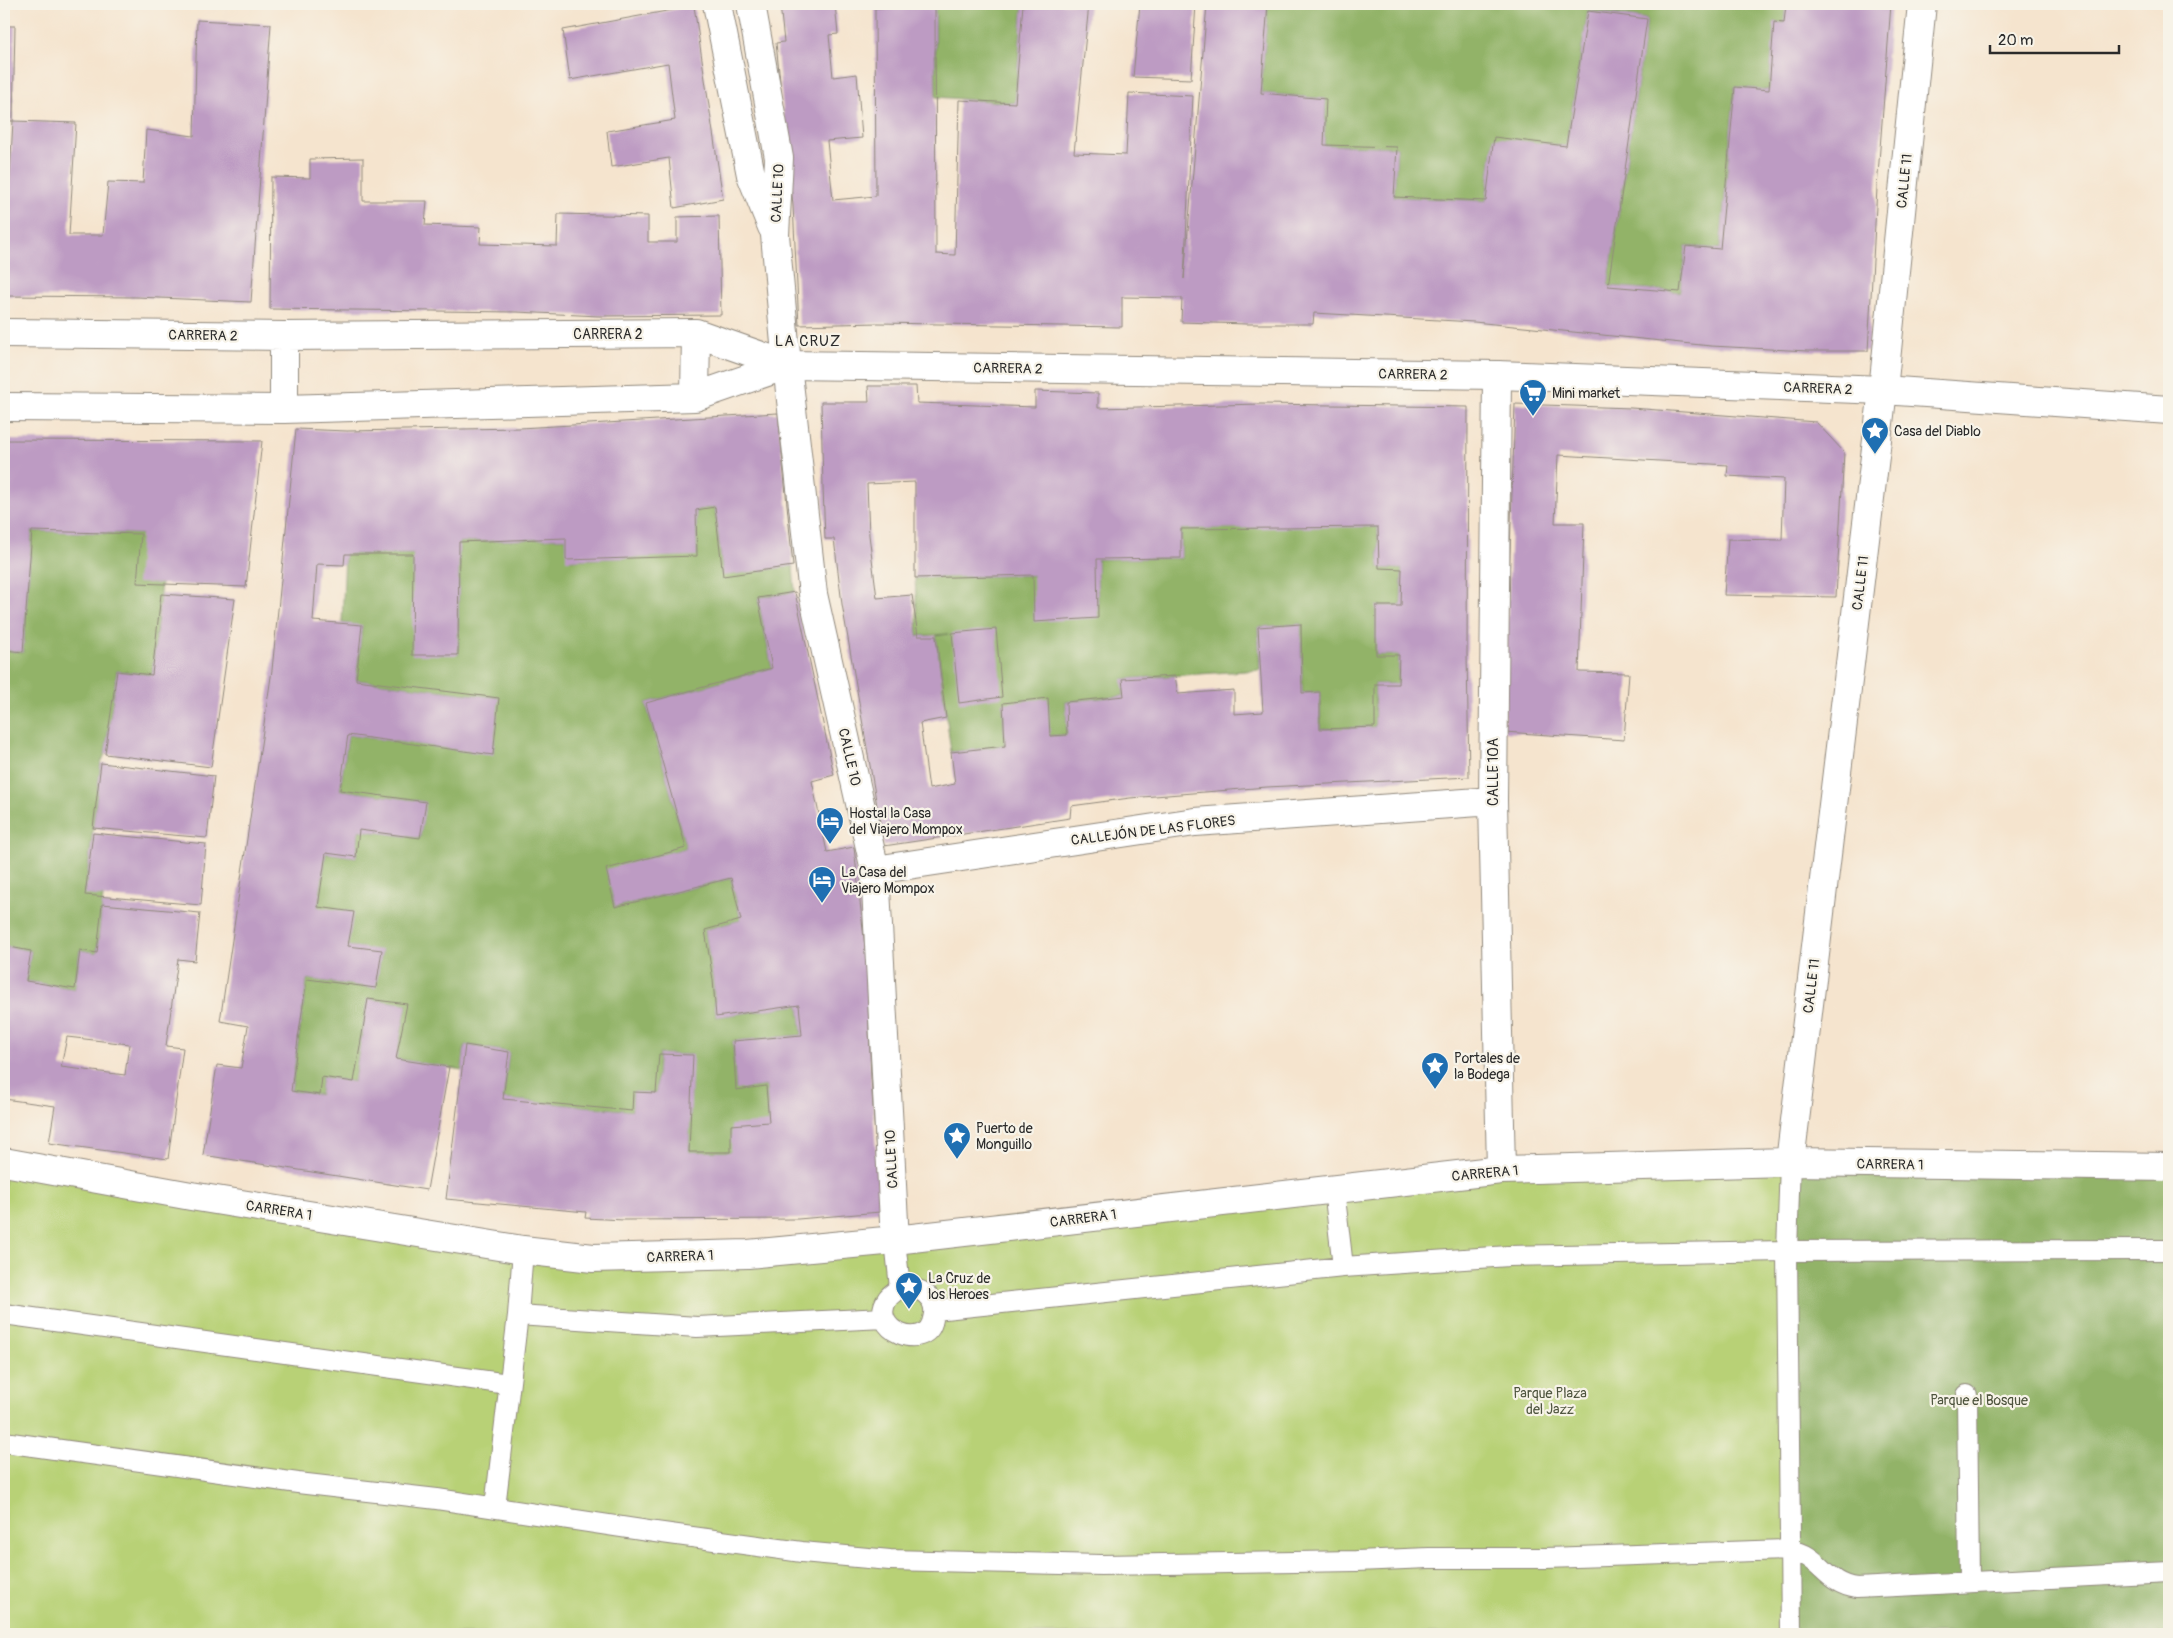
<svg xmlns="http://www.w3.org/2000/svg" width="2173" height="1638" font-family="Pangolin,sans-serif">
<rect width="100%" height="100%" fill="#f7f3e8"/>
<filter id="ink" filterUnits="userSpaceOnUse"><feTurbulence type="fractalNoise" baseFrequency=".02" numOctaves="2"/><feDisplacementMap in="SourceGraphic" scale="10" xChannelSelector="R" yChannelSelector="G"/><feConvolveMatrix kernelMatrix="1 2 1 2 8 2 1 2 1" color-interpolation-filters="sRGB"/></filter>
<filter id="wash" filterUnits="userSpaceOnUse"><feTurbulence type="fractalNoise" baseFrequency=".0096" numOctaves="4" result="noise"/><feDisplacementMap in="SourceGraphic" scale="20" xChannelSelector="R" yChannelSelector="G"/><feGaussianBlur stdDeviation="1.12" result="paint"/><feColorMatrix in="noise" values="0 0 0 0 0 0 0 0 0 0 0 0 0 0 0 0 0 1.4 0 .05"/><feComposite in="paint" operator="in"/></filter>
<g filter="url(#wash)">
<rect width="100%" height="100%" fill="#f5e4ce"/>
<!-- green -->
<path fill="#b8d176" stroke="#727e50" d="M4,1161l589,97 908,-88 289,-8 1,472h-1787z"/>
<!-- forest -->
<path fill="#92b367" stroke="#5e6f49" d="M874,4h149l-8,99 -79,-6 -1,-90 -60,1z
M1268,4h518l-2,19 -9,-1 -6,68 -34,-3 -15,162 -34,-3 -6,46 -72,-6 39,-267 -59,-8 -22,135 -72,-8 -8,63 -92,-4 3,-50 -73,-2 2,-46 -65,-6z
M715,507l8,68 70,-9 2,26 -37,6 14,70 -126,35 40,145 -79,22 8,37 116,-29 10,42 -36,10 8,50 3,37 83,-12 3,30 -69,6 3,48 30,-3 3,36 -38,30h-42l3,-97 -33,-1 -3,39 -23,-1 -1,19 -129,-12 6,-47 -44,-7 -3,25 -66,-11 11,-55 -39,-5 -14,83 -32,-5 -2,18 -29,-4 16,-112 68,9 7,-37 -34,-5 -30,-39 8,-54 30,4 3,-27 61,8 5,-36 -85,-12 8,-55 145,19 5,-56 -142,-18 6,-54 -20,-3 3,-69h68l45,101 1,-113 107,-4 1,22 130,-5 -1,-45z
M1319,526l59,1 1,41 23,1 -1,37h-24l-1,49h23l-1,29h-23v43l-55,2v-37l-18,1 -1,-69 -43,3 2,43 -137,9 1,17 -58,6 1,33 -17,1 -47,-33 2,43 -54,6 -15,-116 12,-2 -30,2 -3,-58 118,-3 65,43 -1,-59 84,-1v-29z
M32,531l109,3 20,49 -9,92 -35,-4 -12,83 -4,9 -16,131 18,2 -6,57 -17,-3 -5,39 -49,-8 5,-30 -27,-5v-296l19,2z
M1790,1162l379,5v467h-378z"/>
<g id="blocks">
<!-- building -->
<path fill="#bd9bc3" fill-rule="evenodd" d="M780,4h55l3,30 -9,1 4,42 24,-3 5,64 -35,3 6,59 43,-4 -1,-188 60,-1 1,247 19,1 4,-155 56,3 8,-99h66l-15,149 52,2 3,-62 64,3 -9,183 23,-275h61l-7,89 65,6 -2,46 73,2 -3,50 92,4 8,-64 72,9 22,-135 59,8 -39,267 72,6 6,-46 34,3 15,-162 34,3 5,-68 10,1 2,-19h105l-14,184 -9,163h-60l-97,-5 -237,-24 -160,-9 -1,11h-66l-66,-2 1,-24 -60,-1v30l-244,-4 -79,2 -6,-120 -17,-162 8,-1z
M1140,4h56l-5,75 -58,-2z
M694,6l29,193 -49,9 -5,-50 -58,9 -4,-36 68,-11 -7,-57 -98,17 -7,-50z
M197,20l74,4 -20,278 -114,-5 -133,-1v-85h4l5,-90 63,2 -7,112h34l5,-53 35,1 3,-53 48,6z
M4,26h11l-2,95h-9z
M363,158v43h64l-2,24 56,2 -1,17 77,2 1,-32 90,2v26h29v-25l42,-1 2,99 -122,1 -82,-4 -247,-3 1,-132 39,1v-19z
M868,386h48l1,17 118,4v-16l63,2v15l163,-4 207,3 -1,247 2,123 -202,10 -137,11 -59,8 -1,12 -186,28 -42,-242 -8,-65h-9l-2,-52 -2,-85h48zM915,482v96l118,-3 1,47 64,-4 -1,-59 84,-1v-29l197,-2 1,41 23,1 -1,37h-25v49h23l-1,29h-23v43l-55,2v-37l-18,1 -1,-69 -43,3 5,85 -29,2v-24l-56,4 -3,-18 -53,3 2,17 -58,6 1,33 -17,1 -2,-38 -45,5 2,43 -54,6 4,32 -26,5 -9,-66 26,-5 -10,-82h-18l-6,-41 -35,3 -8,-63 -2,-51z
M1515,404l116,4 185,14 28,30 -8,145 -112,-2 4,-56 54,1 2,-61 -57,-3 1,-11 -170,-10 -3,68h29l-5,149 50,1 -5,67 -120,-8z
M778,413l15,153 -70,10 -8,-69 -19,3 1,46 -131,4v-22l-107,4 -1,113h-46l1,-101h-68l-1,11 -27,-1 -4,57 49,4 -6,55 143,18 -6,57 -145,-20 -8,55 86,12 -6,36 -61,-8 -3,27 -30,-4 -8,54 36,5 -6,34 34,4 -6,38 -69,-9 -8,53 -8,59 29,4 2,-18 32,5 14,-83 39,5 -11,55 53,8 -22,123 -224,-35 14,-90 24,3 7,-42 -28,-5 52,-351 24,-241 51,2 173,-3z
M4,440l258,1 -16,146 -109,-4 4,-49 -109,-3 -9,121 -19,-2z
M795,592l39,183 -22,6 15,71 27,-5 12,110 5,121 9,134 -82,7 -174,1 -39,-2 1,-6 -140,-13 19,-154 44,7 -6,47 129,12 1,-19 23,1 3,-39 34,1 -4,97h42v-27l38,-3 -3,-36 -30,4 -3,-49 69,-6 -3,-30 -83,12 -3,-37 -8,-50 36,-10 -10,-42 -116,29 -9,-38 80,-21 -40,-145 126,-35 -14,-70z
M161,594l74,5 -24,168 -106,-13 12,-83 35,4z
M996,629l6,68 -43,6 -7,-70z
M101,763l113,13 -7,62 -114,-10z
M93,833l113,11 -5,61 -116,-10z
M102,904l98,9 -5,48 -17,-2 -12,87 17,2 -15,111 -119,-16 6,-37 -51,-7v-153l27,5 -5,30 49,8 5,-39 17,3zM67,1037l62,7 -4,31 -64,-8z"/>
</g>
</g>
<g filter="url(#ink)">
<use href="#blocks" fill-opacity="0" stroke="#90887c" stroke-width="1"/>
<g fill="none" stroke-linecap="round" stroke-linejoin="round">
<defs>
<path id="lane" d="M1790,1162l-3,89 4,383
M1334,1189l9,78
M895,1240l5,48c-4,3 -9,6 -12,10 -22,32 39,56 45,21 2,-7 2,-13 -2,-19 -8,-12 -19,-12 -31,-12
M935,1310l408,-43 166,-11 278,-5 382,-1
M4,1314l504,70
M518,1315l179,12 187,-9
M1967,1395l2,186
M4,1442l294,41 139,16 211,32 154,21 88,8 211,5 255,-4 73,-3h117l243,-8c33,5 34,33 68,38l312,-16
M495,1507l23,-192 5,-65"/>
<path id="street" d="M4,333l280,3 412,-3 -1,64
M787,365l26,229 62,276 20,370
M1497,375l-4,426 8,369
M4,407l280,2 411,-12 92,-32 -91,-32
M284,409v-73
M875,870l320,-48 298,-21
M4,1162l187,34 332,54 70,8 155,-4 147,-14 606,-70 289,-8 379,5
M1790,1162l93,-772 39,-386"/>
<path id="secondary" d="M717,4l34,171 21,52
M751,4l28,154 -4,77 12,130 710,10 386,15 286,20"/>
</defs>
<!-- lane casing -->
<use href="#lane" stroke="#90887c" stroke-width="22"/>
<!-- street casing -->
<use href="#street" stroke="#90887c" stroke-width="30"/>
<!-- secondary casing -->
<use href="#secondary" stroke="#90887c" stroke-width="30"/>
<!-- lane -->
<use href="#lane" stroke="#fff" stroke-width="20"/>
<!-- street -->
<use href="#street" stroke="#fff" stroke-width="28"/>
<!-- secondary -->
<use href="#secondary" stroke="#fff" stroke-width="28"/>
</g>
</g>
<!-- icons -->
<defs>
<symbol id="supermarket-pin" viewBox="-11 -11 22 30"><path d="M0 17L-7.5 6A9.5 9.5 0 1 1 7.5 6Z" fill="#1f6fb2" stroke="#f7f3e8"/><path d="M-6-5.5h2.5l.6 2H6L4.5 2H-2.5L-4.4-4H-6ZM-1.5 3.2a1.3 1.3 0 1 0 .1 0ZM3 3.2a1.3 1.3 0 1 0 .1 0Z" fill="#fff"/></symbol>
<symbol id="sight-pin" viewBox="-11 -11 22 30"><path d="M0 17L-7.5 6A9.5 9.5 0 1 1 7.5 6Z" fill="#1f6fb2" stroke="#f7f3e8"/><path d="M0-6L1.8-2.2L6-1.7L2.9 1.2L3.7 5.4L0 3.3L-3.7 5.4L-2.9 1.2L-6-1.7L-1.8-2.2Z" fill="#fff"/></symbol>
<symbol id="hotel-pin" viewBox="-11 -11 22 30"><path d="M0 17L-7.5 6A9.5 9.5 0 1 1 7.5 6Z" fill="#1f6fb2" stroke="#f7f3e8"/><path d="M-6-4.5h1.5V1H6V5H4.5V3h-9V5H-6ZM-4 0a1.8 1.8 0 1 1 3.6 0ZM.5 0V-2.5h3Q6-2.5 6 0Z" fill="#fff"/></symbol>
</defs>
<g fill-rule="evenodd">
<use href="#supermarket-pin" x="1517" y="377" width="32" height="43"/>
<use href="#sight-pin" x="1859" y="415" width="32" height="43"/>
<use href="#hotel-pin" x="814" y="805" width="32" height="43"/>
<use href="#hotel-pin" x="806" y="864" width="32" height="43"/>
<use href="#sight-pin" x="1419" y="1050" width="32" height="43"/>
<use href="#sight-pin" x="941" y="1120" width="32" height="43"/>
<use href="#sight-pin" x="893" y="1270" width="32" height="43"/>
</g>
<g text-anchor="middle" stroke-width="4.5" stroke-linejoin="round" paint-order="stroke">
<!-- street labels -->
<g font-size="14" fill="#2b2b2b" stroke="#f7f3e8">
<text transform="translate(1904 181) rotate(-84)" y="5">CALLE 11</text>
<text transform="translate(777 193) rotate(-87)" y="5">CALLE 10</text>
<text x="608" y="339">CARRERA 2</text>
<text transform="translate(203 335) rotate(1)" y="5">CARRERA 2</text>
<text transform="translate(1008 368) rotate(1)" y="5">CARRERA 2</text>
<text transform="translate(1413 374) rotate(1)" y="5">CARRERA 2</text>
<text transform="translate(1818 388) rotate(2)" y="5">CARRERA 2</text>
<text transform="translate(1860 583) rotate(-83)" y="5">CALLE 11</text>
<text transform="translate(850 757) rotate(77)" y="5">CALLE 10</text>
<text transform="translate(1493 772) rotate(-90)" y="5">CALLE 10A</text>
<text transform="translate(1153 830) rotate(-7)" y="5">CALLEJÓN DE LAS FLORES</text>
<text transform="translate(1811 986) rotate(-83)" y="5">CALLE 11</text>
<text transform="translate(891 1159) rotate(-93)" y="5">CALLE 10</text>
<text transform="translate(1890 1164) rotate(1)" y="5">CARRERA 1</text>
<text transform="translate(1485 1173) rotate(-5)" y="5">CARRERA 1</text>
<text transform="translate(279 1210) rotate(9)" y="5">CARRERA 1</text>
<text transform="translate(1083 1218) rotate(-7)" y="5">CARRERA 1</text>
<text transform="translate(680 1256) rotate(-2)" y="5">CARRERA 1</text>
</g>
<!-- poi labels -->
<g font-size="14" fill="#2b2b2b" stroke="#f7f3e8" text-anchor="start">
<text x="1552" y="398">Mini market</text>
<text x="1894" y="436">Casa del Diablo</text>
<text x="849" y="818">Hostal la Casa<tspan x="849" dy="16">del Viajero Mompox</tspan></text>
<text x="841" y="877">La Casa del<tspan x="841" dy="16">Viajero Mompox</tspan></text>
<text x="1454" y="1063">Portales de<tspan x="1454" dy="16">la Bodega</tspan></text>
<text x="976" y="1133">Puerto de<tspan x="976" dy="16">Monguillo</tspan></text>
<text x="928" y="1283">La Cruz de<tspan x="928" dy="16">los Heroes</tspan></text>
</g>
<!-- park labels -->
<g font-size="14" fill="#4e543e" stroke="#f7f3e8">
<text x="1550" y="1398">Parque Plaza<tspan x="1550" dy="16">del Jazz</tspan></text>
<text x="1979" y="1405">Parque el Bosque</text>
</g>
<!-- neighbourhood labels -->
<g font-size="15" letter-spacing="1" fill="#2b2b2b" stroke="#f7f3e8">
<text x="808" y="346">LA CRUZ</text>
</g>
</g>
<!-- margin -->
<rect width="2173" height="1638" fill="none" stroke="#f7f3e8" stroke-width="20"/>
<!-- scale -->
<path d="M1990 45v8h129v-8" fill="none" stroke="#2b2b2b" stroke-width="2.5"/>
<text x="1998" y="45" font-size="15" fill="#2b2b2b" stroke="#f7f3e8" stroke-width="4" paint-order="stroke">20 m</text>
</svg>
